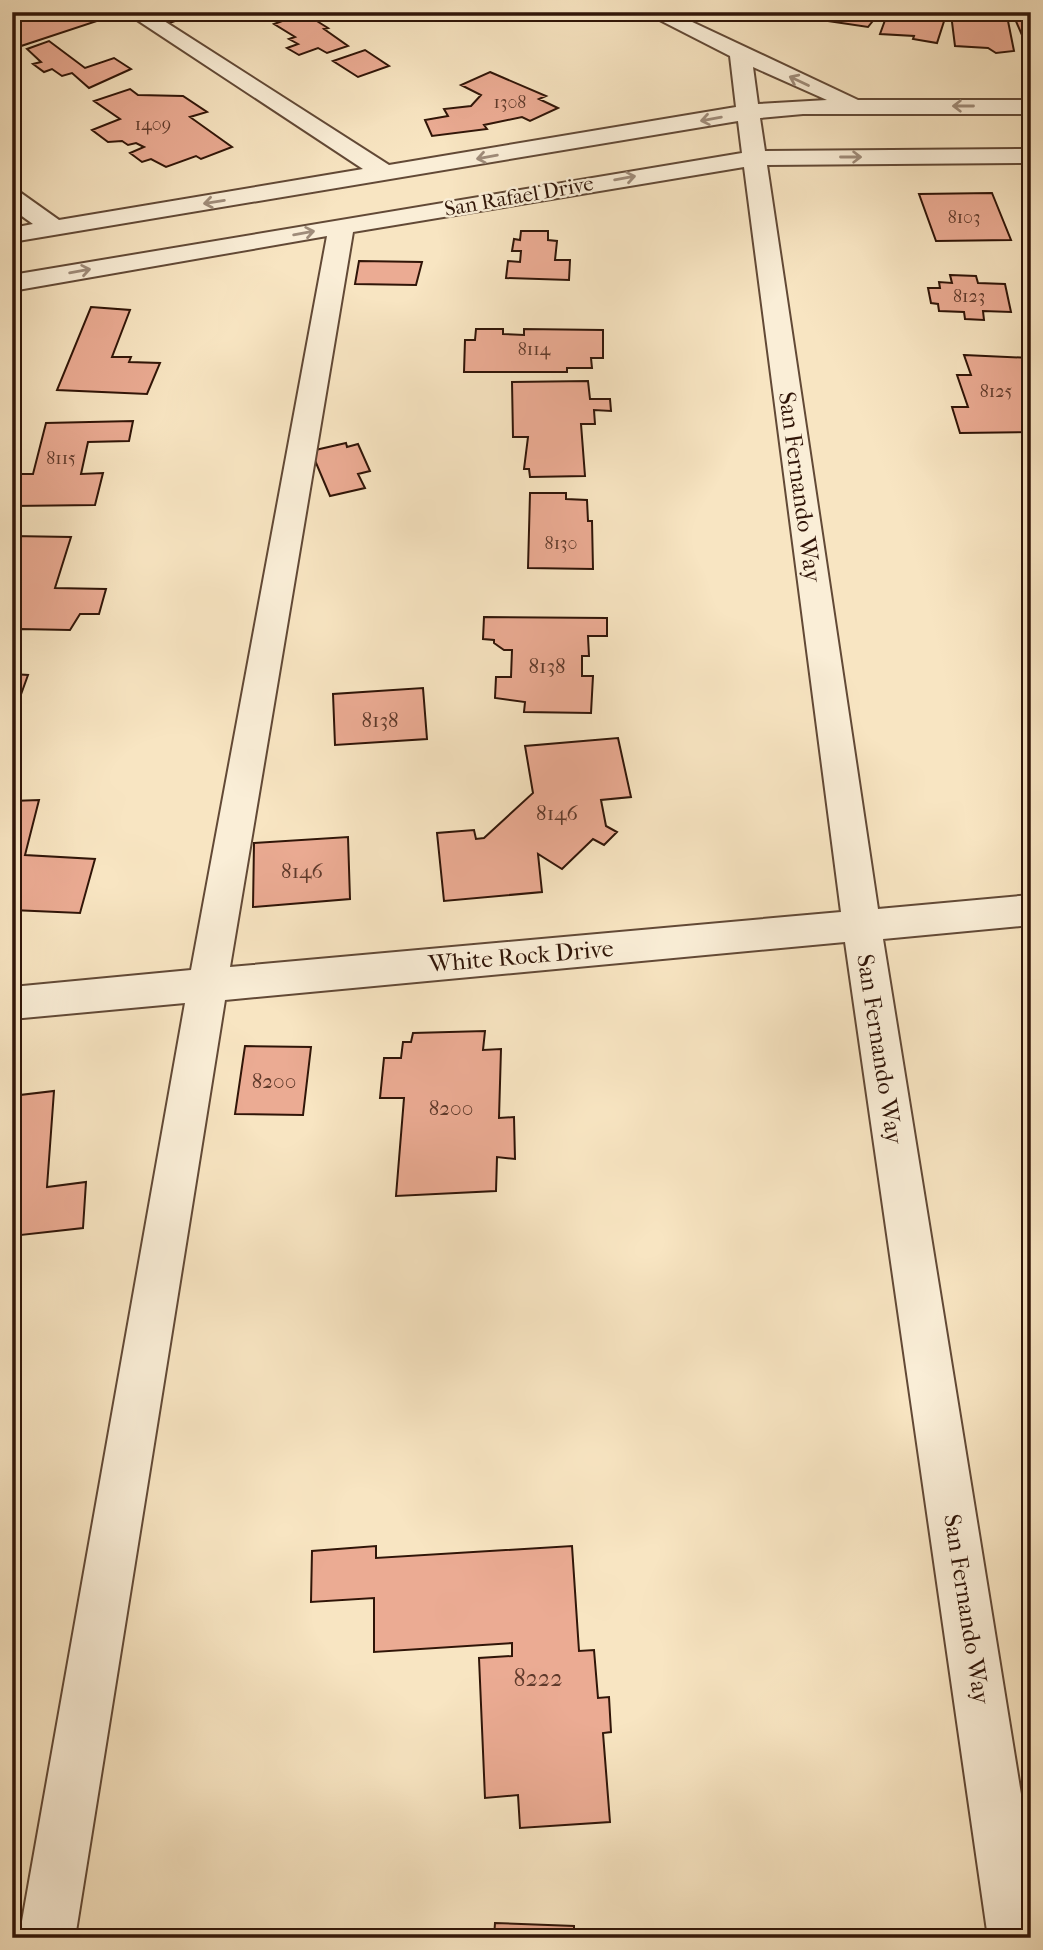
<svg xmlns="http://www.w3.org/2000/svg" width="1043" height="1950" font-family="'IM FELL French Canon',serif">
<rect width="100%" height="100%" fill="#f8e5c2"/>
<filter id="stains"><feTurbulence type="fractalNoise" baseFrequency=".00286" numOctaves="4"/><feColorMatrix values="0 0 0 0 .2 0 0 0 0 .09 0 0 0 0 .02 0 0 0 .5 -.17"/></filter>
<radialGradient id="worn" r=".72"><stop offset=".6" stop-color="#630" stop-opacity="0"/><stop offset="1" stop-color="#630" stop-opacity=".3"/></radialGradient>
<!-- building -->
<path fill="#ebab93" stroke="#301508" stroke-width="2" d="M12,12l14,7 21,-7h37l13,9 -82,27 -3,-3z
M144,12h48l3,2 -31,11z
M819,12h61l-12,15 -40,-6 -12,-5z
M888,12h59l-10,31 -24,-4 1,-3 -34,-2z
M304,13l24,15 -4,1 24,17 -21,7 -9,-5 -19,7 -12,-7 11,-4 -9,-5 6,-2 -21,-13z
M951,14l56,2 7,35 -18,2 -8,-5 -33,-2z
M1031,18v31h-3l-13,-30z
M49,41l36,27 29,-10 17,11 -42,19 -17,-15 -10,3 -10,-7 -8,3 -11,-8 8,-2 -14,-13z
M365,50l24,16 -31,11 -25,-16z
M490,72l56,24 -7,3 19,9 -28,13 -8,-4 -38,8 3,4 -55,7 -7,-16 23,-4 -4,-7 27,-3 10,-11 -20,-10z
M130,89l8,6 45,1 24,16 -17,5 42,30 -31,12 -5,-3 -30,11 -15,-8 -9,3 -12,-9 14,-6 -8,-4 -8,2 -6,-4 -14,1 -16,-12 28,-11 -26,-18z
M992,193l19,47 -75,1 -17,-47z
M521,231h27v9l9,1 -2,19h15l-1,20 -63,-2 2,-17 12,1 1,-11h-9l2,-12 6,1z
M359,261l63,1 -6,23 -61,-1z
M950,275l26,1 2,7 27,1 6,28 -28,-1 1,9 -19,-1 -1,-7 -25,-1 -1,-7 -7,-1 -3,-15h12l-1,-6 13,1z
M91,307l39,3 -18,47h19l-2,5 31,1 -13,31 -90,-4z
M476,329h27v5l21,1v-6l79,1v28h-12l1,10h-25v4h-103l1,-32h10z
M964,355l67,3v74l-71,1 -8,-26h16l-11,-32h14z
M588,381l2,18h20l1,12 -17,-1 1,14h-14l4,52 -55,1 -1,-8h-5l4,-32h-15l-1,-55z
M133,421l-4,20 -41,1 -7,32 22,-1 -8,32 -83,1 5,-32h16l13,-51z
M346,443l1,4 11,-3 12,27 -12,3 7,14 -35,8 -19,-45z
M530,493h36v6l21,1 1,21h4l1,48 -65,-1z
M12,536l59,1 -16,51 51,1 -7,25h-19l-10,16 -50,-1 -2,5 -6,-1z
M484,617l123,1v18h-19l1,20h-7v20h11l-2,37 -67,-1 1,-10 -30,-4 1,-21h15l1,-27h-8l-10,-7v-3l-11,-1z
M12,674l16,1 -13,36h-3z
M423,688l4,51 -92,6 -2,-51z
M618,738l13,59 -30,3 5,26 11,6 -13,13 -11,-6 -31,30 -24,-15 4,38 -98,9 -7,-68 37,-3 2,9 8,-1 49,-45 -8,-47z
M39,800l-14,55 70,4 -15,54 -68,-3v-109z
M348,837l2,62 -97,8 1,-64z
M485,1031l-2,19 18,-1 -2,69 15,-1 1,42 -18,-2 -1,34 -100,5 8,-98h-24l4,-40h17l2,-16h8l2,-9z
M245,1046l66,1 -8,68 -68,-1z
M54,1091l-7,96 39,-5 -3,46 -71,8v-140z
M376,1546v12l196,-12 7,105 15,-1 4,48 11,-1 2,35 -8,1 7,89 -90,6 -2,-33 -33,3 -6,-140 33,-2v-13l-138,9v-54l-63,4 1,-51z
M495,1923l79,3v12h-80z"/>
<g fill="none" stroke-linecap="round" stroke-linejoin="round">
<defs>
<path id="minor" d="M125,12h25l239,153 347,-58 -6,-51 -86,-44h27l187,88h173v14h-228l-43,4 5,33 266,-2v14l-264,2 111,744 153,-14v30l-148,14 148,917v82h-43l-143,-996 -620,58 -150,938h-56l166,-935 -173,16v-32l179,-17 136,-734 -315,55v-16l730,-122 -4,-32 -726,121v-14l21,-4 -21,-15v-18l9,2 38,27 304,-51zM753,67l74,33 -69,4zM744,167l97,745 -611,55 123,-735z"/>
</defs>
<!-- minor casing -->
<use href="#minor" stroke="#624936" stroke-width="4"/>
<!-- minor -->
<use href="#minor" fill="#faeed7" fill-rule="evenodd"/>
</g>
<!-- one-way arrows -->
<defs><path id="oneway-shaft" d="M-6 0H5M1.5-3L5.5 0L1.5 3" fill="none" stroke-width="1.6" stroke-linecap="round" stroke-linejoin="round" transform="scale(1.75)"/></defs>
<g stroke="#9f8c7a">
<use href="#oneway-shaft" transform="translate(799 81) rotate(-155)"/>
<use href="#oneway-shaft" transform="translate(963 106) rotate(-180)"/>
<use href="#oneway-shaft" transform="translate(711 119) rotate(170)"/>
<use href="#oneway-shaft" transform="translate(487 157) rotate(170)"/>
<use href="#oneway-shaft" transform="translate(851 157)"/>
<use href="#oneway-shaft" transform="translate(625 178) rotate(-10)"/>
<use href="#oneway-shaft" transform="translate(214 202) rotate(171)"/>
<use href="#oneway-shaft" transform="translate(304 233) rotate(-10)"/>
<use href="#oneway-shaft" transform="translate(80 271) rotate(-10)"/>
</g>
<g text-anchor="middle" stroke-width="5" stroke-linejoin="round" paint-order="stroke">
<!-- far-number labels -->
<g font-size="18" fill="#5f3a2b">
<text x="510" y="108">1308</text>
<text x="153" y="130">1409</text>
<text x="964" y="223">8103</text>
<text x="969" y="302">8123</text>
<text x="534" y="355">8114</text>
<text x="996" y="397">8125</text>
<text x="61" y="464">8115</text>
<text x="561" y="549">8130</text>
</g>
<!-- far-street labels -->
<g font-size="21" fill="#301508" stroke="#faeed7">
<text transform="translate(519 196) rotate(-10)" y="7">San Rafael Drive</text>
</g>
<!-- number labels -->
<g font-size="21" fill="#5f3a2b">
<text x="547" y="673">8138</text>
<text x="380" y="727">8138</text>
<text x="557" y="820">8146</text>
<text x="302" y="878">8146</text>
<text x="274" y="1088">8200</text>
<text x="451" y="1115">8200</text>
</g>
<!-- street labels -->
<g font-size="24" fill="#301508" stroke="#faeed7">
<text transform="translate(800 487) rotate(82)" y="8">San Fernando Way</text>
<text transform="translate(521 956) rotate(-5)" y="8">White Rock Drive</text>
<text transform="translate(880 1049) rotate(81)" y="8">San Fernando Way</text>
<text transform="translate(967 1609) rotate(81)" y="8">San Fernando Way</text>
</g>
<!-- near-number labels -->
<g font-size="24" fill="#5f3a2b">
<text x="538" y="1686">8222</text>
</g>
</g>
<!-- margin -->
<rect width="1043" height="1950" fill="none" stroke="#f8e5c2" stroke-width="42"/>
<rect x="14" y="14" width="1015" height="1922" fill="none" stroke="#301508" stroke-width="3.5"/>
<rect x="21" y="21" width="1001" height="1908" fill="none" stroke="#301508" stroke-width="2"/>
<rect width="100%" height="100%" filter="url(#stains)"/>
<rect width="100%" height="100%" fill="url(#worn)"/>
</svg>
